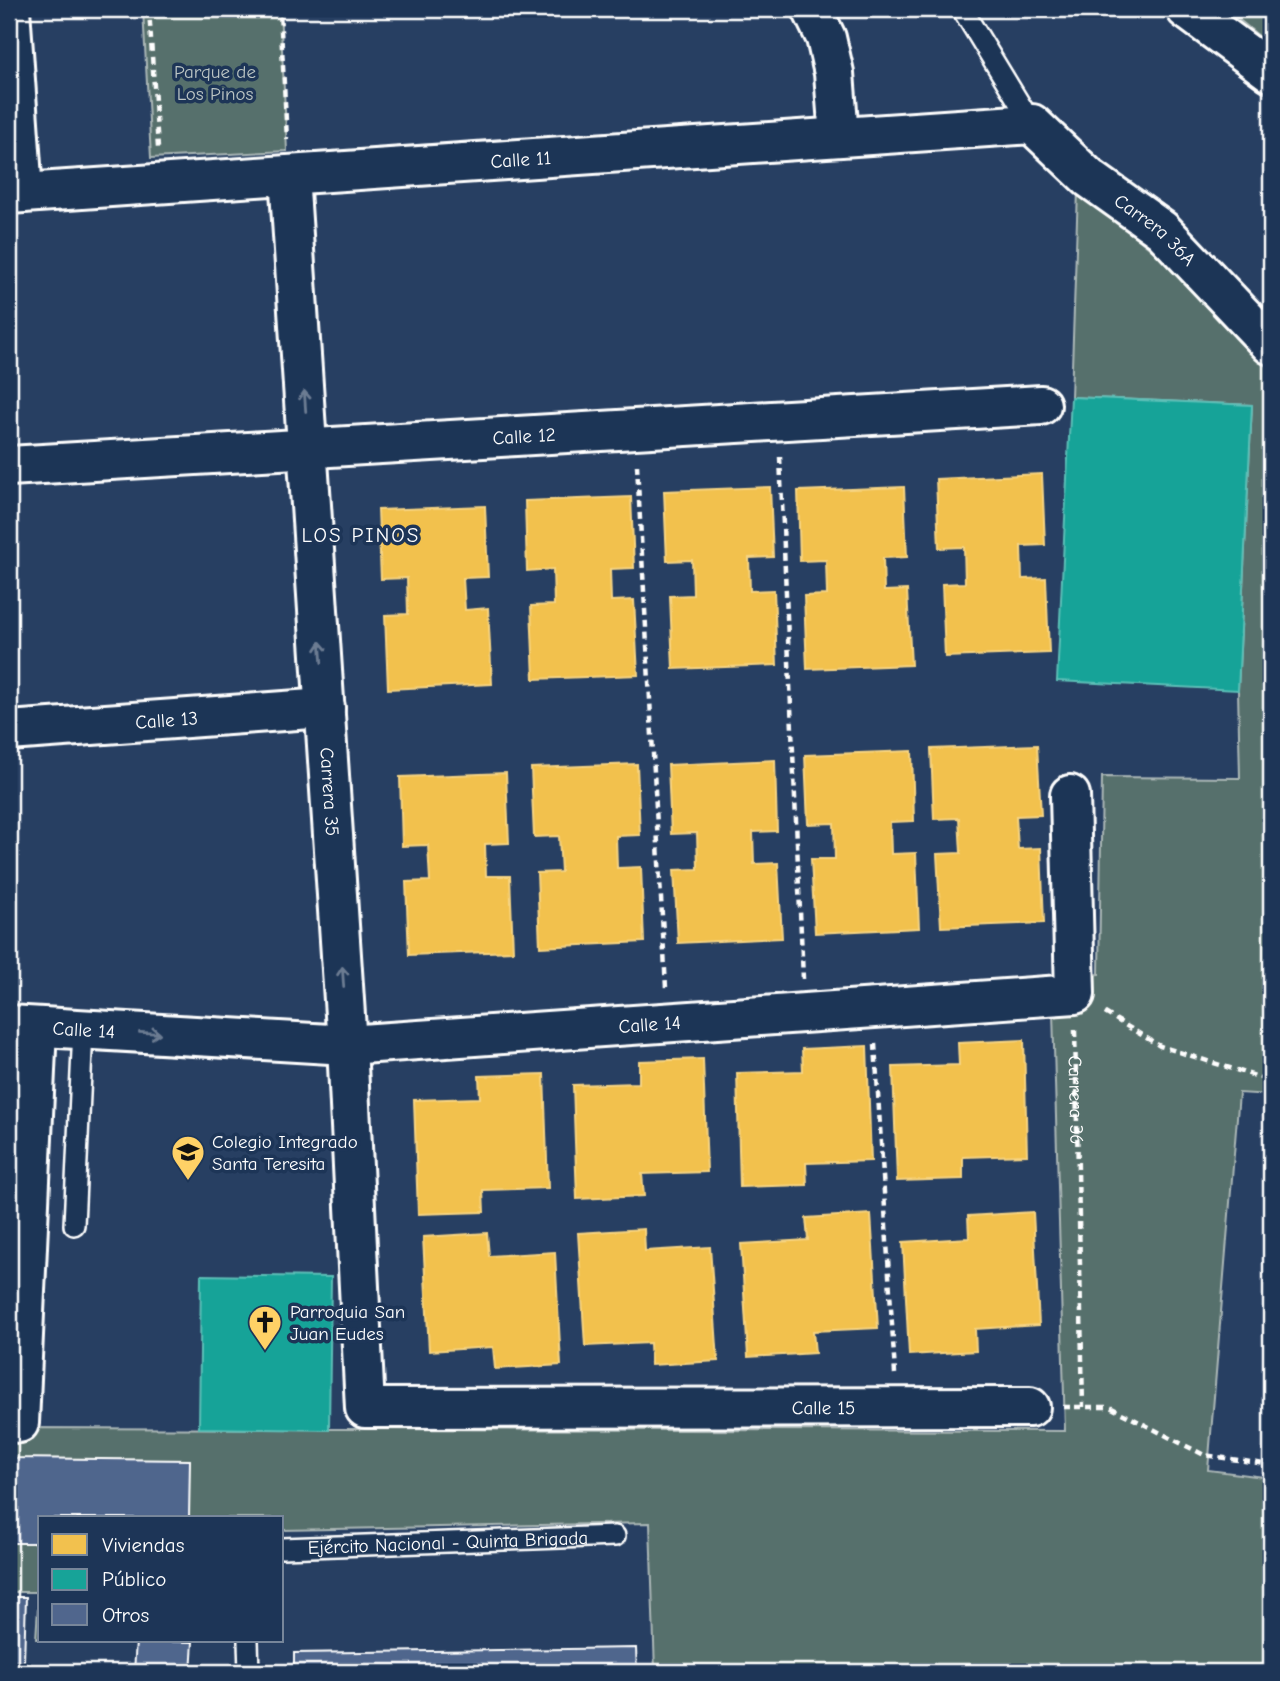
<svg xmlns="http://www.w3.org/2000/svg" width="1280" height="1681" font-family="'Comic Neue',sans-serif">
<rect width="100%" height="100%" fill="#273f62"/>
<filter id="ink" filterUnits="userSpaceOnUse"><feTurbulence type="fractalNoise" baseFrequency=".0143" numOctaves="2"/><feDisplacementMap in="SourceGraphic" scale="14" xChannelSelector="R" yChannelSelector="G"/><feConvolveMatrix kernelMatrix="1 2 1 2 8 2 1 2 1" color-interpolation-filters="sRGB"/></filter>
<g filter="url(#ink)">
<!-- green -->
<path fill="#576f6c" stroke="#abb7b6" stroke-width="2" d="M143,9h137l7,142 -136,7z
M1228,9h43v37l-40,-33z
M1078,190l113,92 80,90v723l-32,-2 -31,377 63,8v194h-616l-5,-149 -368,7v-12h-242v121h-4l3,-47h-30v-164l1056,3 -13,-454 47,-3 3,-197 138,1 -2,-88 14,-285 -181,-8z"/>
<!-- homes -->
<path fill="#f2c14e" stroke="#f6d483" stroke-width="2" d="M1042,474l3,71 -24,1 1,33 24,-1 3,75 -104,4 -3,-73 23,-1 -1,-36 -25,1 -3,-69z
M770,487l3,70 -24,1 1,33 24,-1 3,75 -104,4 -3,-73 23,-1 -1,-35 -25,1 -3,-70z
M904,487l3,70 -24,1 1,33 23,-1 4,75 -104,4 -3,-73 23,-1 -1,-35 -26,1 -2,-70z
M631,497l3,71 -24,1 1,32 23,-1 4,75 -104,4 -3,-73 23,-1 -1,-36 -26,2 -2,-70z
M485,506l3,71 -25,1 2,32 23,-2 4,76 -104,5 -3,-74 23,-1 -1,-36 -26,1 -3,-69z
M1037,745l4,70 -25,1 2,33 23,-1 3,75 -103,4 -4,-73 24,-1 -2,-35 -25,1 -3,-70z
M912,751l2,70 -24,1 1,32 25,-1 3,75 -104,5 -4,-74h24l-1,-36 -26,1 -3,-69z
M775,760l2,71 -24,1 1,32 24,-1 4,75 -104,5 -4,-73 24,-1 -1,-36 -26,1 -3,-69z
M637,764l3,71 -24,1 1,32 24,-1 3,75 -104,5 -3,-74 24,-1 -2,-36 -25,1 -3,-69z
M506,773l3,70 -24,1 1,32h24l3,75 -104,4 -3,-73 24,-1 -2,-36 -26,1 -2,-69z
M1024,1040l3,115 -64,2v22l-66,2 -4,-114 66,-2 -1,-22z
M867,1046l4,115 -65,2 1,22 -67,2 -3,-114 66,-2 -1,-22z
M703,1059l4,113 -65,2 2,22 -67,3 -4,-114 66,-2v-22z
M544,1074l4,114 -65,2 1,22 -66,2 -4,-114 66,-2 -1,-22z
M1033,1212l6,113 -64,4 1,22 -67,4 -6,-113 66,-4 -1,-22z
M871,1214l7,114 -65,3 2,22 -67,4 -7,-113 67,-4 -2,-22z
M644,1229l1,22 65,-4 8,114 -67,4 -1,-22 -65,3 -7,-113z
M487,1233l2,23 66,-4 6,113 -66,4 -2,-22 -64,4 -6,-114z"/>
<!-- public -->
<path fill="#17a398" stroke="#5dbfb7" stroke-width="2" d="M1071,397l181,8 -14,285 -181,-9z
M201,1275l130,2 -2,153 -130,-2z"/>
<!-- building -->
<path fill="#50668d" stroke="#fff" stroke-width="2" d="M9,1433l2,1v24l179,2 -1,58h-149v25h-31z
M9,1597h17l-2,65 -15,-1z
M136,1641l57,1 -2,30h-57z
M636,1648l1,24h-343v-19z"/>
<g fill="none" stroke-linecap="round" stroke-linejoin="round">
<defs>
<g id="service">
<path d="M962,9l70,115"/>
<path d="M74,1225l9,-196"/>
<path id="s2" d="M282,1548l333,-12"/>
<path d="M248,1641l1,31"/>
</g>
<g id="minor">
<path d="M10,9l13,184"/>
<path d="M812,9l14,29 8,35 5,64"/>
<path d="M1186,9l85,63"/>
<path id="s3" d="M289,175l58,870 18,363 665,-1"/>
<path id="s4" d="M9,194l1023,-70 57,54 73,52 109,115"/>
<path id="s5" d="M9,466l1032,-61"/>
<path id="s6" d="M9,731l316,-23"/>
<path id="s7" d="M9,1025l338,20 728,-51 -5,-199"/>
<path d="M19,1423l18,-396"/>
</g>
</defs>
<!-- service casing -->
<use href="#service" stroke="#fff" stroke-width="24"/>
<!-- minor casing -->
<use href="#minor" stroke="#fff" stroke-width="44"/>
<!-- path -->
<g stroke="#fff" stroke-width="4.5" stroke-dasharray="7 5" stroke-linecap="butt">
<path d="M149,9l9,139"/>
<path d="M286,9l-6,3 7,127"/>
<path d="M780,457l23,522"/>
<path d="M637,465l29,523"/>
<path d="M1105,1013l55,33 111,35"/>
<path id="s1" d="M1075,1030l8,377"/>
<path d="M875,1044l20,330"/>
<path d="M1063,1407h47l94,48 67,10"/>
</g>
<!-- service -->
<use href="#service" stroke="#1d3557" stroke-width="19"/>
<!-- minor -->
<use href="#minor" stroke="#1d3557" stroke-width="38"/>
</g>
<!-- one-way arrows -->
<defs><path id="oneway-shaft" d="M-6 0H5M1.5-3L5.5 0L1.5 3" fill="none" stroke-width="1.6" stroke-linecap="round" stroke-linejoin="round" transform="scale(1.75)"/></defs>
<g stroke="#6c7c92">
<use href="#oneway-shaft" transform="translate(305 401) rotate(-94)"/>
<use href="#oneway-shaft" transform="translate(321 652) rotate(-94)"/>
<use href="#oneway-shaft" transform="translate(343 977) rotate(-94)"/>
<use href="#oneway-shaft" transform="translate(150 1033) rotate(3)"/>
</g>
</g>
<!-- icons -->
<defs>
<symbol id="school-pin" viewBox="-11 -11 22 30"><path d="M0 17L-7.5 6A9.5 9.5 0 1 1 7.5 6Z" fill="#ffd166" stroke="#1d3557"/><path d="M0-5L7-2L0 1L-7-2ZM-4 1L0 2.5L4 1V4Q0 6-4 4Z" fill="#111"/></symbol>
<symbol id="church-pin" viewBox="-11 -11 22 30"><path d="M0 17L-7.5 6A9.5 9.5 0 1 1 7.5 6Z" fill="#ffd166" stroke="#1d3557"/><path d="M-1.2-6h2.4v3.5h3.3v2.4h-3.3V6h-2.4V-.1h-3.3v-2.4h3.3Z" fill="#111"/></symbol>
</defs>
<g fill-rule="evenodd">
<use href="#school-pin" x="169" y="1133" width="38" height="52"/>
<use href="#church-pin" x="246" y="1303" width="38" height="52"/>
</g>
<g text-anchor="middle" stroke-width="7" stroke-linejoin="round" paint-order="stroke">
<!-- park labels -->
<g font-size="19" fill="#bcc5c4" stroke="#1d3557">
<text x="215" y="78">Parque de<tspan x="215" dy="22">Los Pinos</tspan></text>
</g>
<!-- street labels -->
<g font-size="19" fill="#fff" stroke="#1d3557">
<text dy="7" stroke="none"><textPath href="#s4" startOffset="513">Calle 11</textPath></text>
<text dy="7" stroke="none"><textPath href="#s4" startOffset="1188">Carrera 36A</textPath></text>
<text dy="7" stroke="none"><textPath href="#s5" startOffset="516">Calle 12</textPath></text>
<text dy="7" stroke="none"><textPath href="#s6" startOffset="158">Calle 13</textPath></text>
<text dy="7" stroke="none"><textPath href="#s3" startOffset="618">Carrera 35</textPath></text>
<text dy="7" stroke="none"><textPath href="#s7" startOffset="642">Calle 14</textPath></text>
<text dy="7" stroke="none"><textPath href="#s7" startOffset="75">Calle 14</textPath></text>
<text dy="7" stroke="none"><textPath href="#s1" startOffset="70">Carrera 36</textPath></text>
<text dy="7" stroke="none"><textPath href="#s3" startOffset="1694">Calle 15</textPath></text>
<text dy="7" stroke="none"><textPath href="#s2" startOffset="166">Ejército Nacional - Quinta Brigada</textPath></text>
</g>
<!-- poi labels -->
<g font-size="19" fill="#fff" stroke="#1d3557" text-anchor="start">
<text x="212" y="1148">Colegio Integrado<tspan x="212" dy="22">Santa Teresita</tspan></text>
<text x="290" y="1318">Parroquia San<tspan x="290" dy="22">Juan Eudes</tspan></text>
</g>
<!-- neighbourhood labels -->
<g font-size="21" letter-spacing="2" fill="#fff" stroke="#1d3557">
<text x="361" y="542">LOS PINOS</text>
</g>
</g>
<!-- margin -->
<rect width="1280" height="1681" fill="none" stroke="#1d3557" stroke-width="35"/>
<rect x="18" y="18" width="1245" height="1646" fill="none" stroke="#fff" stroke-width="2.5" filter="url(#ink)"/>
<!-- legend -->
<rect x="38" y="1516" width="245" height="126" fill="#1d3557" stroke="#77869a" stroke-width="2"/>
<rect x="52" y="1534" width="35" height="21" fill="#f2c14e" stroke="#77869a" stroke-width="2"/>
<text x="102" y="1552" font-size="21" fill="#ffffff">Viviendas</text>
<rect x="52" y="1569" width="35" height="21" fill="#17a398" stroke="#77869a" stroke-width="2"/>
<text x="102" y="1586" font-size="21" fill="#ffffff">Público</text>
<rect x="52" y="1604" width="35" height="21" fill="#50668d" stroke="#77869a" stroke-width="2"/>
<text x="102" y="1622" font-size="21" fill="#ffffff">Otros</text>
</svg>
